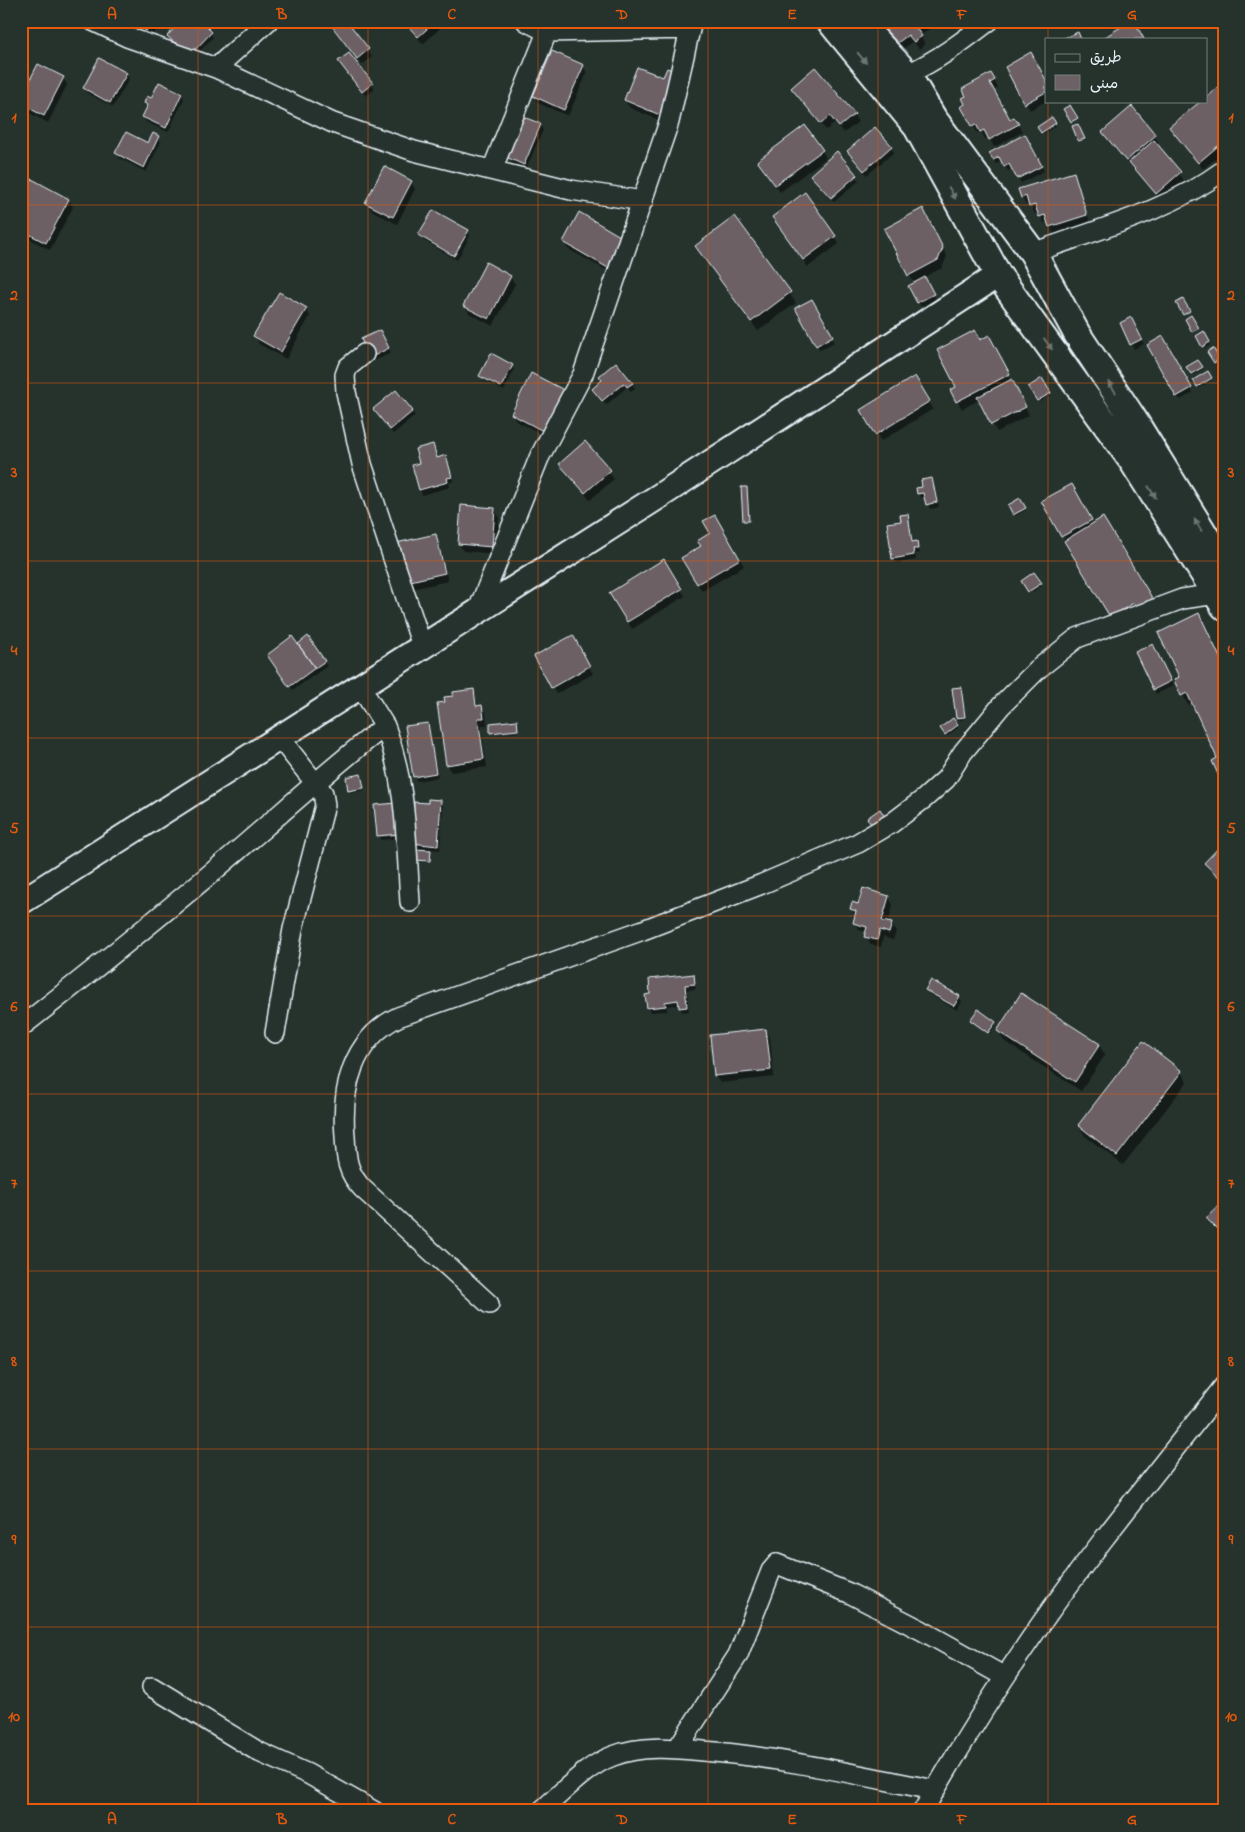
<svg xmlns="http://www.w3.org/2000/svg" width="1245" height="1832" font-family="'Indie Flower','Playpen Sans Arabic',sans-serif">
<rect width="100%" height="100%" fill="#26332d"/>
<filter id="ink" filterUnits="userSpaceOnUse"><feTurbulence type="fractalNoise" baseFrequency=".02" numOctaves="2"/><feDisplacementMap in="SourceGraphic" scale="10" xChannelSelector="R" yChannelSelector="G"/><feConvolveMatrix kernelMatrix="1 2 1 2 8 2 1 2 1" color-interpolation-filters="sRGB"/></filter>
<g filter="url(#ink)">
<!-- shadow -->
<path fill="#0007" d="M131,21h33l-14,17z
M240,21h24l-15,11z
M327,21h28l-6,5 23,31 -10,8z
M408,21h40l-25,23 -12,-14 -5,-7z
M872,21h52l5,8 -9,7 5,8 -6,5 -6,-8 -16,13z
M211,32l2,5 -21,23 -23,-24z
M1031,54l15,28v19l-16,9 -24,-42z
M349,55l26,34 -9,7 -24,-30z
M583,66l4,7 -19,43 -30,-13 -4,-7z
M126,74l3,5 -16,28 -26,-14 -3,-5z
M991,75l7,13 -5,3 17,30 4,-3 8,14 -28,15 -5,-10 -4,2 -4,-8 -4,2 -14,-26 4,-2v-8z
M63,78l4,7 -19,38 -24,-13 -3,-10z
M664,79v43l-34,-14 -5,-8z
M792,88l61,26 5,8 -14,11 -9,-10 -9,7z
M1224,91v61l-21,17 -32,-41z
M181,94l3,5 -16,33 -22,-10 -3,-5 5,-9 -3,-5 7,-3z
M1132,108l23,28 4,8 -2,2 27,34 -24,20 -56,-68z
M1052,119l4,7 -13,8 -4,-7z
M540,125l3,5 -17,39 -16,-7 -2,-5z
M875,128l19,24 -27,23 -16,-19z
M1025,136l19,35 -23,12 -8,-15 -5,3 -6,-10 -6,3 -5,-10z
M158,137l3,5 -15,30 -27,-14 -2,-5 31,-8z
M822,150l4,8 -46,34 -22,-31z
M837,153l22,28 -25,21 -19,-23z
M1073,173l17,49 -36,12 -6,-12 -4,1 -5,-11 -4,2 -5,-10 -4,1 -4,-7z
M411,182l4,7 -18,35 -26,-14 -4,-7z
M21,197l47,2 5,8 -23,43 -29,-16z
M927,217l20,39 -5,12 -18,9 12,22 -15,8 -11,-21 5,-2 -6,-9z
M735,218l61,85 -38,28 -55,-75z
M777,224l58,12 4,8 -31,23z
M468,231l2,5 -13,24 -34,-20 -3,-5z
M624,239l-11,35 -45,-25 -4,-7z
M510,277l5,7 -22,42 -24,-13 -4,-7z
M811,301l23,41 -14,8 -23,-41z
M306,309l4,7 -24,43 -27,-15 -4,-8z
M1121,323h12l11,21 -10,5z
M1203,333l7,12 -5,3 -7,-11z
M382,336l9,17 -17,8 -2,-4z
M1163,338l30,55 -13,7 -31,-54z
M980,341l13,3 36,71 -32,17 -18,-32 -17,9 -10,-18 6,-3z
M1198,361l5,8 -10,6 -5,-8z
M512,366l2,4 -10,21 -21,-11 -2,-4z
M1207,372l5,8 -13,8 -4,-8z
M915,378l18,31 -52,32 -19,-31z
M1042,380l9,15 -12,7 -9,-15z
M604,381l28,2 3,5 -4,3 -4,-4 -21,18 -9,-11z
M396,391l19,25 -22,18 -16,-20z
M563,391l4,7 -19,39 -32,-16 -4,-7z
M585,443l29,36 -24,21 -29,-36z
M433,446l5,13 8,-2 8,24 -5,2 1,4 -28,8 -9,-29 7,-2z
M932,479l7,28 -9,2 -4,-12 -5,1 -3,-4z
M1072,485l21,39 66,87 -42,15 -75,-125z
M1020,500l6,10 -11,6 -6,-11z
M494,509l5,8 -3,37 -33,-3 -4,-7z
M907,515l6,28h3l4,10 -5,1 1,6 -20,3 -2,-5 8,-36z
M714,516l30,50 -42,25 -19,-33 19,-11 10,-13z
M435,535l4,8 9,38 -37,8 -4,-7z
M664,561l21,35 -53,33 -21,-36z
M1034,574l8,12 -12,7 -8,-11z
M572,636l21,38 -37,20 -20,-37z
M308,638l19,28 -34,24 -22,-31z
M1156,650l17,36 -17,8 -2,-4z
M1224,666v117l-10,-22 5,-2 -26,-56 -5,2 -13,-25z
M961,688l4,31 -7,1 -1,-2z
M473,690l5,17 3,-1 5,7 1,12 -6,1 6,41 -36,5 -4,-7 -1,-62 9,-6z
M953,720l5,8 -11,8 -6,-8z
M516,722l2,10 -25,2 -1,-2z
M427,724l11,53 -21,4 -3,-5z
M347,778h14l3,12 -13,3z
M441,801l2,5 -3,44 -23,-2 -1,2 14,2v10l-15,-1 -3,-18 17,-38z
M401,835l1,3 -21,2 -2,-3z
M1224,843v41l-19,-21z
M889,897l4,8 -5,18 3,1 5,8 -3,8 -10,-3 -2,10 -11,-3 -4,-8 1,-4 -8,-2 -7,-21z
M693,976l3,13 -9,1 2,21 -7,1 -3,-7 -12,1v5l-17,1 -2,-4z
M927,990l32,7 3,5 -5,8 -28,-16z
M973,1021l22,2 1,2 -6,9z
M765,1030l5,7 4,40 -54,6 -5,-7 -4,-40z
M998,1031l101,14 6,10 -24,36 -77,-50z
M1143,1043l38,29 6,10 -64,83 -38,-29 -6,-10z
M1224,1203v35l-16,-19z"/>
<!-- building -->
<path fill="#6c6165" stroke="#e8f1f8" d="M134,21h20l-8,10z
M181,21h20l11,11 -23,24 -22,-20z
M328,21h19l22,28 -12,10z
M406,21h30l-18,16 -13,-14z
M872,21h53l-9,7 6,8 -8,6 -6,-7 -16,12z
M1130,21h4l10,18h-42z
M1078,32l3,7h-19z
M552,51l32,14 -20,45 -31,-14z
M1031,52l15,28v12l-22,12 -19,-37z
M349,53l24,30 -11,9 -24,-31z
M99,58l28,15 -17,30 -27,-15z
M38,64l26,13 -20,39 -23,-12v-7z
M637,67l26,10 4,-9 10,4 -17,43 -36,-15z
M815,67l40,47 -16,13 -9,-11 -9,8 -30,-36z
M991,73l4,7 -5,3 20,36 4,-2 5,7 -30,16 -5,-10 -4,2 -4,-8 -4,2 -11,-19 4,-3 -3,-6 4,-2 -4,-7z
M159,82l23,11 -16,35 -24,-11 6,-12 -4,-2 3,-7 4,2z
M1221,85l3,4v52l-26,22 -29,-36 32,-26h5v-4z
M1070,105l8,13 -7,4 -8,-13z
M1132,106l24,29 -30,26 -24,-29z
M524,117l17,7 -17,41 -18,-8z
M1052,117l4,6 -15,10 -4,-6z
M1078,124l7,15 -7,2 -6,-15z
M805,125l18,25 -48,35 -18,-24z
M875,127l17,19 -28,25 -17,-20z
M126,132l22,11 5,-10 6,3 -15,32 -29,-15z
M1025,134l17,32 -25,13 -8,-15 -5,3 -5,-10 -6,3 -4,-7z
M1154,140l27,32 -25,22 -27,-32z
M837,151l20,24 -26,23 -21,-23z
M384,166l28,15 -19,36 -28,-14z
M1074,172l13,43 -38,12 -4,-12 -6,2 -4,-12 -6,2 -3,-11 -5,2 -3,-9z
M30,178l39,21 -23,44 -25,-13v-35z
M805,192l31,44 -33,24 -31,-43z
M923,208l20,40 -5,12 -30,16 -24,-47z
M433,210l36,20 -15,26 -36,-21z
M579,212l46,27 -17,29 -45,-26z
M735,216l56,76 -40,30 -56,-76z
M486,262l25,14 -22,43 -26,-13z
M925,277l9,17 -17,9 -9,-17z
M279,292l28,16 -26,44 -28,-16z
M812,299l21,37 -17,10 -21,-38z
M1183,299l7,12 -7,4 -7,-12z
M1191,315l8,13 -7,4 -7,-13z
M1131,317l11,22 -12,6 -10,-22z
M380,330l9,18 -19,10 -9,-19z
M975,330l5,10 9,-5 21,39 -54,28 -6,-12 6,-3 -19,-37z
M1204,331l6,11 -8,5 -6,-11z
M1163,336l29,52 -16,9 -29,-52z
M1213,348l7,11 -6,4 -7,-11z
M491,353l22,12 -12,22 -22,-11z
M1198,360l5,7 -12,7 -5,-7z
M616,362l17,21 -6,4 -3,-4 -22,18 -10,-12 10,-9 -3,-4z
M1208,371l4,7 -15,9 -4,-7z
M531,373l33,17 -21,41 -32,-17z
M915,376l15,25 -55,34 -15,-25z
M1042,378l9,15 -14,8 -9,-14z
M1012,379l14,28 -35,18 -14,-28z
M396,390l17,21 -23,19 -17,-21z
M585,441l26,29 -26,23 -26,-29z
M433,444l4,14 9,-3 6,22 -5,1 1,4 -29,8 -7,-25 7,-2 -4,-14z
M932,478l5,24 -11,3 -3,-12 -6,1 -1,-6 6,-1 -1,-7z
M1072,484l20,36 -31,17 -20,-36z
M741,487h6l2,34h-6z
M1020,498l6,10 -13,7 -5,-10z
M461,505l34,3 -3,39 -34,-3z
M908,514l4,28 5,-1 1,8h-5l1,6 -22,4 -5,-36 14,-2 -1,-6z
M715,515l25,44 -43,25 -16,-26 20,-12 -4,-5 13,-8 -7,-12z
M1103,517l51,84 -16,9 -4,-7 -24,14 -46,-76z
M436,534l9,39 -39,9 -10,-39z
M664,559l18,30 -55,33 -18,-29z
M1034,572l8,11 -14,9 -7,-11z
M1199,613l25,53v114l-3,1 -9,-20 5,-3 -30,-65 -6,3 -7,-16 5,-3 -21,-44z
M573,635l17,31 -39,22 -17,-32z
M292,636l23,32 -26,19 -22,-32z
M308,636l17,25 -10,7 -17,-24z
M1153,644l18,37 -18,9 -18,-38z
M961,687l4,30 -9,1 -4,-30z
M474,689l2,17 6,-1 2,13h-6l6,41 -38,6 -9,-62 8,-1 -1,-5 9,-1v-4z
M953,718l5,7 -13,10 -5,-7z
M517,720l1,10 -28,3v-10z
M428,723l8,50 -23,4 -8,-51z
M361,774l3,14 -16,3 -2,-14z
M428,799l13,1 -3,46 -27,-3 3,-41 14,1z
M397,803l3,31 -23,2 -3,-31z
M880,809l5,8 -13,9 -5,-8z
M1224,842v40l-20,-19z
M414,849l17,1 -1,11 -17,-1z
M863,888l26,8 -7,25 10,2 -3,10 -9,-3 -3,10 -13,-3 3,-10 -14,-4 3,-12 -6,-2 2,-7 6,2z
M694,974l1,10 -10,1 2,22 -8,1 -1,-8 -13,2 1,4 -19,2 -2,-13 5,-1 -1,-15z
M931,980l29,16 -6,10 -29,-16z
M1021,993l79,51 -25,38 -78,-51z
M978,1009l18,13 -8,11 -18,-13z
M766,1029l5,41 -57,6 -4,-41z
M1143,1041l39,30 -65,85 -39,-31z
M1224,1201v34h-1l-17,-17z"/>
<g fill="none" stroke-linecap="round" stroke-linejoin="round">
<defs>
<path id="minor" d="M93,21l34,16 89,31 117,55 81,28 157,39 72,11
M526,21l21,11 143,-3
M216,68l52,-47
M907,74c30,-13 56,-33 82,-53
M492,170l55,-138
M1033,253c65,-24 134,-41 191,-83
M364,354l-16,13 -3,8 1,17 16,72 60,182
M478,610l61,-152 44,-84 86,-252 23,-101
M360,686l25,40
M21,1027c83,-65 165,-131 244,-200 40,-35 78,-69 120,-101 22,59 21,115 25,176
M275,1033l18,-104 32,-124 -2,-12 -44,-56
M489,1304l-126,-115c-16,-16 -17,-31 -18,-53 -4,-47 7,-96 53,-119l245,-87 119,-46 96,-41 34,-20 33,-25 21,-19 17,-27 38,-46 37,-37 39,-31 105,-39 35,-5 7,-5
M152,1687l107,65 49,22 66,37
M677,1749l61,-94 33,-84 6,-7 72,29 72,37 84,47
M541,1811c22,-19 45,-45 72,-55 28,-11 61,-8 90,-5 78,6 155,24 231,39
M923,1811c36,-63 74,-124 115,-183 58,-83 124,-162 186,-242"/>
<path id="major" d="M21,902l640,-407 337,-220"/>
<path id="highway" d="M830,21l87,106 81,148 135,187 91,144
M857,21l50,53 26,44 100,135 44,81 55,83 92,149"/>
</defs>
<!-- minor casing -->
<use href="#minor" stroke="#e8f1f8" stroke-width="22"/>
<!-- major casing -->
<use href="#major" stroke="#e8f1f8" stroke-width="28"/>
<!-- highway casing -->
<use href="#highway" stroke="#e8f1f8" stroke-width="30"/>
<!-- minor -->
<use href="#minor" stroke="#26332d" stroke-width="19"/>
<!-- major -->
<use href="#major" stroke="#26332d" stroke-width="24"/>
<!-- highway -->
<use href="#highway" stroke="#26332d" stroke-width="26"/>
</g>
<!-- one-way arrows -->
<defs><path id="oneway-solid" d="M-6-.8H1V-3.2L6.5 0L1 3.2V.8H-6Z" transform="scale(1.25)"/></defs>
<g fill="#6a7674">
<use href="#oneway-solid" transform="translate(862 58) rotate(50)"/>
<use href="#oneway-solid" transform="translate(952 193) rotate(61)"/>
<use href="#oneway-solid" transform="translate(1048 344) rotate(54)"/>
<use href="#oneway-solid" transform="translate(1112 387) rotate(-123)"/>
<use href="#oneway-solid" transform="translate(1152 492) rotate(58)"/>
<use href="#oneway-solid" transform="translate(1198 525) rotate(-121)"/>
</g>
</g>
<!-- grid -->
<path fill="none" stroke="#e8590c" stroke-width="1" stroke-opacity="0.55" d="M198,21v1790M368,21v1790M538,21v1790M708,21v1790M878,21v1790M1048,21v18M1048,101v1710M21,205h1203M21,383h1203M21,561h1203M21,738h1203M21,916h1203M21,1094h1203M21,1271h1203M21,1449h1203M21,1627h1203"/>
<!-- margin -->
<rect width="1245" height="1832" fill="none" stroke="#26332d" stroke-width="55"/>
<!-- legend -->
<rect x="1045" y="38" width="162" height="65" fill="#26332d" stroke="#747f7e"/>
<rect x="1055" y="54" width="25" height="8" fill="#26332d" stroke="#747f7e"/>
<text x="1090" y="62" font-size="15" fill="#e8f1f8">طريق</text>
<rect x="1055" y="75" width="25" height="15" fill="#6c6165" stroke="#747f7e"/>
<text x="1090" y="88" font-size="15" fill="#e8f1f8">مبنى</text>
<rect x="28" y="28" width="1190" height="1776" fill="none" stroke="#e8590c" stroke-width="2"/>
<g font-size="16" text-anchor="middle" font-weight="bold" fill="#e8590c">
<text x="112" y="19">A</text>
<text x="282" y="19">B</text>
<text x="452" y="19">C</text>
<text x="622" y="19">D</text>
<text x="792" y="19">E</text>
<text x="962" y="19">F</text>
<text x="1132" y="19">G</text>
<text x="14" y="122">1</text>
<text x="1231" y="122">1</text>
<text x="14" y="300">2</text>
<text x="1231" y="300">2</text>
<text x="14" y="477">3</text>
<text x="1231" y="477">3</text>
<text x="14" y="655">4</text>
<text x="1231" y="655">4</text>
<text x="14" y="833">5</text>
<text x="1231" y="833">5</text>
<text x="14" y="1011">6</text>
<text x="1231" y="1011">6</text>
<text x="14" y="1188">7</text>
<text x="1231" y="1188">7</text>
<text x="14" y="1366">8</text>
<text x="1231" y="1366">8</text>
<text x="14" y="1544">9</text>
<text x="1231" y="1544">9</text>
<text x="14" y="1721">10</text>
<text x="1231" y="1721">10</text>
<text x="112" y="1824">A</text>
<text x="282" y="1824">B</text>
<text x="452" y="1824">C</text>
<text x="622" y="1824">D</text>
<text x="792" y="1824">E</text>
<text x="962" y="1824">F</text>
<text x="1132" y="1824">G</text>
</g>
</svg>
